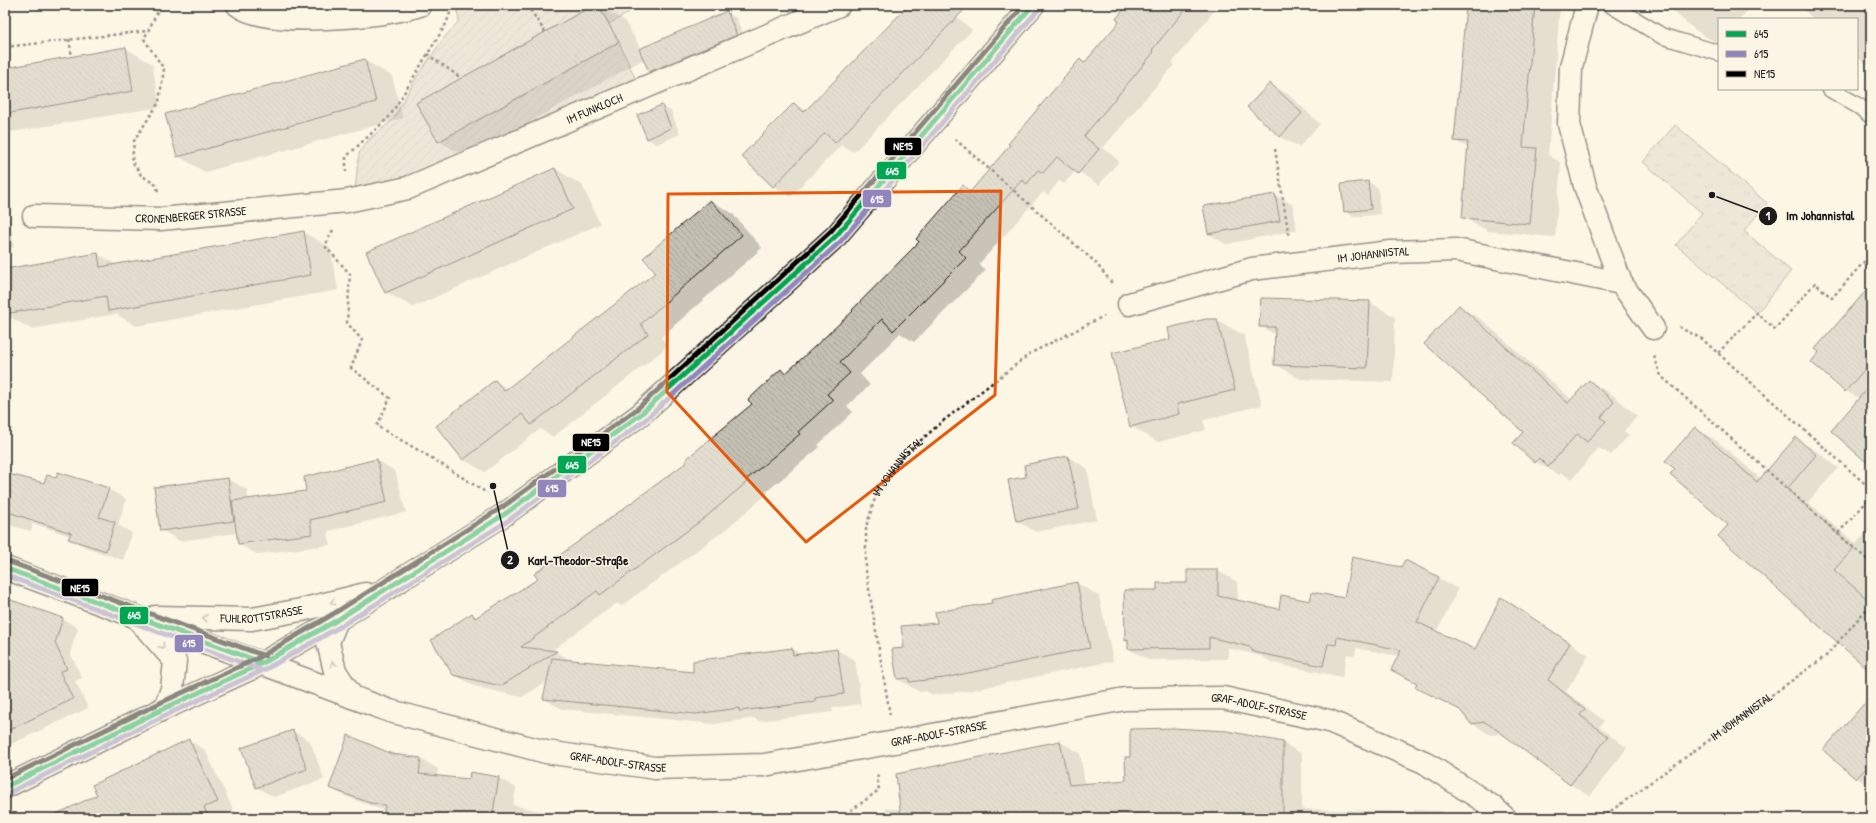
<svg xmlns="http://www.w3.org/2000/svg" width="1876" height="823" font-family="'Patrick Hand',sans-serif">
<defs>
<pattern id="park-tufts" width="24" height="20" patternUnits="userSpaceOnUse"><rect width="24" height="20" fill="#dbd5c8"/><path d="M3 7l-1-3M5 7V3M7 7l1-3M15 17l-1-3M17 17v-4M19 17l1-3" fill="none" stroke="#bbb6ab"/></pattern>
<pattern id="garden-furrows" width="10" height="10" patternUnits="userSpaceOnUse"><rect width="10" height="10" fill="#dbd5c8"/><path d="M-1 1l2-2M0 10L10 0M9 11l2-2" fill="none" stroke="#bbb6ab"/></pattern>
<pattern id="building-back-hatch" width="6" height="6" patternUnits="userSpaceOnUse"><rect width="6" height="6" fill="#c4c0b3"/><path d="M-1 5l2 2M0 0l6 6M5-1l2 2" fill="none" stroke="#a8a499"/></pattern>
</defs>
<rect width="100%" height="100%" fill="#fcf5e5"/>
<filter id="ink" filterUnits="userSpaceOnUse"><feTurbulence type="fractalNoise" baseFrequency=".025" numOctaves="2"/><feDisplacementMap in="SourceGraphic" scale="8" xChannelSelector="R" yChannelSelector="G"/><feConvolveMatrix kernelMatrix="1 2 1 2 8 2 1 2 1" color-interpolation-filters="sRGB"/></filter>
<g filter="url(#ink)">
<!-- park -->
<path fill="url(#park-tufts)" stroke="#7c7872" d="M1675,125l92,78 -23,28 47,40 -34,42 -81,-68 26,-32 -59,-51z"/>
<!-- garden -->
<path fill="url(#garden-furrows)" stroke="#7c7872" d="M464,5h130l-177,98 21,39 181,-100 17,38 -231,97 -50,12 4,-36 10,-14 24,-19 23,-42 27,-39 16,-18 -2,-12z
M598,5h32l-2,8 -19,11z"/>
<!-- shadow -->
<path fill="#0003" fill-rule="evenodd" d="M596,5l28,15 17,29 86,-36 9,5 10,22 -87,37 -9,-5 -6,-13 -178,98 -27,-16z
M926,5h14l9,5 23,20 -118,122 -13,-7 -50,51 -18,-10 21,-82 13,7z
M1129,5h90l-47,58 2,2 -71,83 16,13 -20,24 -23,-15 -12,14 -5,-3 -11,14 -5,-3 -64,72 7,6 -72,72 -14,-9 -40,41 10,11 -23,21 6,6 -35,33 2,2 -54,45 1,2 -41,35 -105,77 -4,-3 -66,48 5,1 16,9 122,12 98,-24 9,5 36,-4 18,10 6,44 -29,4 1,4 -75,9 -4,-3 -40,6 -152,-15 -18,-10 4,-18 -26,16 -48,-11 -20,-12 18,-60 5,3 62,-38 149,-117 65,-58 28,-33 5,3 69,-63 66,-69 42,-55 9,5 108,-132 5,3 35,-41z
M1467,5h93l-12,150 13,8 -6,74 -67,-6 -25,-14 6,-69 -14,-7z
M1666,5h86l-12,14h-21l-1,25 -23,-14z
M1798,5h73v64l-14,-12v-38h-43z
M125,48l27,16 8,43 -155,26v-64z
M364,60l28,16 11,42 -198,54 -27,-16z
M1270,84l19,11 31,29 -21,23 -19,-10z
M661,106l10,5 9,23 -23,10 -10,-5z
M555,169l27,16 18,39 -187,83 -27,-15z
M1368,182l10,6 2,26 -26,3 -9,-6 -3,-26z
M5,191l9,56 -9,1z
M1275,195l18,10 4,25 -71,14 -17,-10z
M711,201l21,12 30,35 -101,89 7,9 -115,91 -13,-8 -55,43 -21,-12 -27,-34 58,-45 13,8 149,-117z
M303,232l27,16 8,42 -202,36 -20,-12 -85,15 -26,-15v-44l93,-16 19,11z
M1871,287v177l-11,-65 -14,-8z
M1369,302l26,15 -2,65 -93,-3 -25,-15 1,-29 -16,-9z
M1459,307l23,13 90,80 17,-19 24,14 24,21 -13,15 5,4 -18,20 -12,-7 -27,31 -11,-6 -2,2 -23,-13 -12,-30z
M1216,320l28,15 18,70 -59,15 3,10 -48,12 -27,-16 40,-87z
M1695,428l22,13 44,38 35,-40 22,13 20,16 -30,34 48,42 15,-17v144l-195,-202z
M1068,457l19,11 10,52 -61,12 -19,-11 10,-44z
M377,460l18,11 11,41 -78,19 2,14 -73,9 -19,-10 -1,-11 -57,8 -19,-11 -6,-42 73,-9 19,11 1,10 59,-8zM230,518l5,3v2l-6,-4z
M5,474l40,10 11,-5 52,10 18,10 -8,26 14,8 -9,27 -36,-12 -18,-10 1,-2 -37,-13 -2,8 -26,-7z
M1405,561l53,28 -21,43 38,18 26,-52 88,57 -23,37 38,29 -5,6 28,21 -37,48 -19,-11 -68,-52 -12,2 -20,-12 -8,-12 -70,-41 6,-14 -43,-8 -1,8 -8,-2 -5,23 -69,-14 -12,-7 -33,-8v11l-79,1 -20,-11v-6l-3,-2 32,-50 30,-7 30,-13 19,11 1,19 41,9 32,-8 34,-2 57,-32z
M1077,583l22,13 14,65 -146,30 -34,4 -7,-4 -6,1 -22,-13 7,-31 33,-24 55,-20z
M5,599l58,20 15,9 -8,25 12,25 -7,3 13,27 -83,39z
M1871,698v88l-14,-8 -32,-28z
M293,731l17,10 14,38 -50,18 -18,-10z
M189,740l16,10 29,61 -15,5 1,2h-169l47,-23z
M1060,742l20,11 5,31 42,-3 156,-38 19,11v55l112,3v-2l27,1 12,7h-578v-2l11,-1v-6h15l-4,-35z
M391,755l30,4 17,10 -1,8 32,3 30,-2 17,10 -3,17 21,5 70,8h-220l1,-7 -38,-14 -17,-9z"/>
<!-- building -->
<path fill="url(#building-back-hatch)" stroke="#1c1c1c" d="M594,5h4l21,37 -181,100 -22,-39z
M909,5h60l-134,138 -10,-10 -52,54 -32,-31 53,-53 10,9z
M1127,5h62l-37,45 2,2 -70,84 15,13 -21,25 -21,-17 -14,16 -5,-3 -11,14 -5,-4 -63,71 7,7 -73,73 -11,-12 -42,43 10,11 -23,21 6,6 -35,32 2,2 -54,46 1,2 -41,35 -106,78 -3,-4 -76,56 36,4 -56,35 -48,-11 -22,-35 41,-27 3,5 63,-39 -4,-5 153,-112 -2,-2 67,-56 -4,-4 33,-31 4,5 68,-63 -1,-1 67,-68 -3,-3 47,-54 7,7 40,-47 -2,-1 72,-85 4,4 35,-41 -3,-3z
M1466,5h69l-12,142 14,1 -7,76 -68,-6 6,-76 -14,-1z
M727,11l10,24 -88,37 -10,-23z
M126,47l7,44 -128,23v-46z
M365,59l11,43 -199,55 -12,-43z
M1270,83l32,30 -22,24 -33,-30z
M662,105l9,23 -24,11 -10,-24z
M555,168l18,41 -188,84 -19,-41z
M1368,181l3,28 -27,3 -3,-28z
M1275,194l5,27 -72,13 -5,-28z
M710,200l32,35 -101,89 7,10 -117,91 -9,-11 -59,46 -27,-34 59,-46 9,11 152,-119 -13,-14z
M304,231l7,44 -203,36 -2,-15 -101,18v-45l93,-16 2,14z
M1871,285v77l-26,30 -34,-30 8,-10 -4,-3z
M1261,298l109,3 -3,67 -93,-3 1,-38h-16z
M1459,305l109,98 21,-23 25,22 -13,15 5,4 -19,21 -10,-8 -29,33 -9,-9 -4,5 -22,-20 10,-11 -99,-88z
M1206,319h11l18,71 -58,14 2,10 -49,13 -18,-74 58,-14 -2,-11z
M1871,384v82l-40,-35z
M1695,427l62,55 39,-45 20,18 -29,34 67,59 -20,22 37,32v70l-153,-136 10,-11 -58,-51 5,-5 -10,-8z
M1068,456l11,53 -63,12 -8,-41 18,-3 -2,-12z
M377,459l10,43 -77,18 2,14 -74,10 -6,-43 74,-10 -2,-14z
M58,472l51,16 -10,29 16,5 -9,29 -38,-12 3,-6 -66,-22v-38l39,10 3,-8 9,3z
M228,478l6,43 -74,10 -6,-44z
M1352,557l49,10 4,-7 34,17 -22,45 58,27 26,-52 69,46 -22,37 37,29 -5,6 28,22 -38,48 -73,-55 -12,-8 -14,2 -11,-14 -45,-23 2,-4 -26,-13 10,-20 -64,-13 -1,8 -8,-1 -5,22 -70,-14 -3,-5 -41,-10v11l-81,1v-9l-3,1 -1,-51h33v-7h30v-13h31v26l61,13 2,-14 29,6 2,-9 32,6z
M1077,582l13,66 -146,30 -35,4v-4l-12,1 -5,-30 12,-1 -3,-22 36,-3 -2,-11 57,-9 -1,-3z
M5,598l58,20 -8,25 12,26 -7,3 13,27 -68,33z
M792,648l1,7 44,-6 7,45 -29,4v4l-76,9v-3l-43,6 -153,-15 9,-41 141,14v-11z
M1871,696v67l-15,16 -33,-29z
M1173,728l54,3 56,11v76h-96v-3l-87,-1v4h-199l-5,-44 164,-33 9,44 57,-5 -1,-23h5v-28z
M293,730l14,39 -51,19 -15,-40z
M348,735l44,19 29,4 -2,16 50,5 1,-7 29,5 -7,41h-109l2,-13 -15,-2 -41,-15z
M189,739l29,63 -14,5 5,11h-161l49,-23 -5,-10z"/>
<g fill="none" stroke-linecap="round" stroke-linejoin="round">
<defs>
<path id="service" d="M1611,5l51,31 57,17
M1830,89l30,18 11,9"/>
<g id="minor">
<path d="M238,5c28,23 148,12 182,0"/>
<path d="M1587,5l-16,62 -2,57 16,62 36,97 32,45"/>
<path id="s3" d="M34,216l127,3 186,-18 61,-13 431,-183"/>
<path id="s4" d="M1129,304l123,-35 139,-17 65,-2 165,33"/>
<path id="s5" d="M5,568l385,143 156,41 109,16 109,-3 131,-23 230,-43 98,-1 106,23 95,41 69,45 12,11"/>
<path id="s6" d="M155,617l97,2 49,-9 65,-16"/>
<path d="M138,619l37,42 -3,28 -7,19"/>
<path d="M337,620l-9,22 7,29 17,26"/>
<path d="M5,787l160,-79 98,-45 74,-43 168,-106 136,-100 195,-178 197,-231"/>
</g>
</defs>
<!-- service casing -->
<use href="#service" stroke="#1c1c1c" stroke-width="18"/>
<!-- minor casing -->
<use href="#minor" stroke="#1c1c1c" stroke-width="25"/>
<!-- path -->
<g stroke="#1c1c1c" stroke-width="2.5" stroke-dasharray="3 3" stroke-linecap="butt">
<path d="M527,5l18,27"/>
<path d="M69,39l3,18"/>
<path d="M5,47l142,-16"/>
<path d="M427,54l34,24"/>
<path d="M955,139l140,123 17,21"/>
<path d="M1275,149l14,88"/>
<path d="M346,172v-15l44,-41 56,-92 7,-19"/>
<path d="M158,191l-2,-6 -15,-10 -9,-14 2,-20 25,-39 5,-33 -20,-30 17,-34"/>
<path d="M333,230l-8,16 25,28 -3,49 15,17 -11,28 39,30 -13,28 53,31 57,36"/>
<path d="M1679,327l23,12 169,150"/>
<path d="M1718,353l39,-40 18,16 40,-46 17,15 39,-44"/>
<path d="M1654,356l7,20 210,187"/>
<path d="M1838,533l33,-36"/>
<path id="s1" d="M890,715l-24,-144v-44l11,-35 27,-37 39,-34 88,-68 73,-37"/>
<path d="M841,818l38,-28 -2,-13 2,-4"/>
<path id="s2" d="M1601,818l225,-162 45,-52"/>
</g>
<!-- service -->
<use href="#service" stroke="#fcf5e5" stroke-width="15"/>
<!-- minor -->
<use href="#minor" stroke="#fcf5e5" stroke-width="22"/>
<defs>
<path id="bus-1" d="M5,568l258,95
M5,787l160,-79 98,-45 74,-43 168,-106 136,-100 195,-178 197,-231"/>
<path id="bus-2" d="M5,575l256,95
M8,793l160,-79 98,-45 75,-43 168,-106 136,-100 196,-179 197,-231"/>
<path id="bus-3" d="M7,561l258,95
M5,779l157,-77 98,-45 73,-43 168,-106 136,-99 194,-178 193,-226"/>
</defs>
<!-- bus-1 casing -->
<use href="#bus-1" stroke="#fcf5e5" stroke-width="8"/>
<!-- bus-2 casing -->
<use href="#bus-2" stroke="#fcf5e5" stroke-width="8"/>
<!-- bus-3 casing -->
<use href="#bus-3" stroke="#fcf5e5" stroke-width="8"/>
<!-- bus-1 -->
<use href="#bus-1" stroke="#00a651" stroke-width="5"/>
<!-- bus-2 -->
<use href="#bus-2" stroke="#9185be" stroke-width="5"/>
<!-- bus-3 -->
<use href="#bus-3" stroke="#000" stroke-width="5"/>
</g>
<!-- one-way arrows -->
<defs><path id="oneway-chevron" d="M-2-3.5L2.5 0L-2 3.5" fill="none" stroke-width="1.6" stroke-linecap="round" stroke-linejoin="round"/></defs>
<g stroke="#97938b">
<use href="#oneway-chevron" transform="translate(333 602) rotate(166)"/>
<use href="#oneway-chevron" transform="translate(205 618) rotate(-179)"/>
<use href="#oneway-chevron" transform="translate(162 646) rotate(49)"/>
<use href="#oneway-chevron" transform="translate(333 664) rotate(-103)"/>
</g>
</g>
<!-- marked area -->
<path d="M0 0H1876V823H0ZM1001,191l-6,204 -189,147 -139,-150 1,-198z" fill="#fcf5e5" fill-opacity=".55" fill-rule="evenodd"/>
<path fill="none" stroke="#e8590c" stroke-width="3" stroke-linejoin="round" d="M1001,191l-6,204 -189,147 -139,-150 1,-198z"/>
<g text-anchor="middle" stroke-width="3" stroke-linejoin="round" paint-order="stroke">
<!-- street labels -->
<g font-size="12" fill="#1c1c1c" stroke="#fcf5e5">
<text dy="4" stroke="none"><textPath href="#s3" startOffset="579">IM FUNKLOCH</textPath></text>
<text dy="4" stroke="none"><textPath href="#s3" startOffset="157">CRONENBERGER STRASSE</textPath></text>
<text dy="4" stroke="none"><textPath href="#s4" startOffset="250">IM JOHANNISTAL</textPath></text>
<text dy="4" stroke="none"><textPath href="#s1" startOffset="259">IM JOHANNISTAL</textPath></text>
<text dy="4" stroke="none"><textPath href="#s6" startOffset="107">FUHLROTTSTRASSE</textPath></text>
<text dy="4" stroke="none"><textPath href="#s5" startOffset="1293">GRAF-ADOLF-STRASSE</textPath></text>
<text dy="4" stroke="none"><textPath href="#s2" startOffset="173">IM JOHANNISTAL</textPath></text>
<text dy="4" stroke="none"><textPath href="#s5" startOffset="969">GRAF-ADOLF-STRASSE</textPath></text>
<text dy="4" stroke="none"><textPath href="#s5" startOffset="645">GRAF-ADOLF-STRASSE</textPath></text>
</g>
</g>
<!-- callouts -->
<path fill="none" stroke="#1c1c1c" stroke-width="1.5" d="M1712 195L1768 216M493 486L510 560"/>
<g fill="#1c1c1c" stroke="#fcf5e5" stroke-width="1.5">
<circle cx="1712" cy="195" r="4"/>
<circle cx="493" cy="486" r="4"/>
<circle cx="1768" cy="216" r="10"/>
<circle cx="510" cy="560" r="10"/>
</g>
<g font-size="12" text-anchor="middle" font-weight="bold" fill="#fff">
<text x="1768" y="220">1</text>
<text x="510" y="564">2</text>
</g>
<g font-size="13" text-anchor="middle" font-weight="bold" fill="#1c1c1c" stroke="#fcf5e5" stroke-width="3" stroke-linejoin="round" paint-order="stroke">
<text x="1820" y="220">Im Johannistal</text>
<text x="578" y="565">Karl-Theodor-Straße</text>
</g>
<g stroke="#fcf5e5" stroke-width="1.5">
<rect x="884" y="137" width="38" height="19" rx="4" fill="#000"/>
<rect x="876" y="161" width="31" height="19" rx="4" fill="#00a651"/>
<rect x="862" y="189" width="30" height="19" rx="4" fill="#9185be"/>
<rect x="572" y="433" width="38" height="19" rx="4" fill="#000"/>
<rect x="557" y="455" width="30" height="19" rx="4" fill="#00a651"/>
<rect x="537" y="479" width="30" height="19" rx="4" fill="#9185be"/>
<rect x="61" y="578" width="38" height="19" rx="4" fill="#000"/>
<rect x="119" y="606" width="30" height="19" rx="4" fill="#00a651"/>
<rect x="174" y="634" width="30" height="19" rx="4" fill="#9185be"/>
</g>
<g font-size="11" text-anchor="middle" font-weight="bold" fill="#fff">
<text x="903" y="150">NE15</text>
<text x="892" y="175">645</text>
<text x="877" y="203">615</text>
<text x="591" y="446">NE15</text>
<text x="572" y="469">645</text>
<text x="552" y="492">615</text>
<text x="80" y="592">NE15</text>
<text x="134" y="619">645</text>
<text x="189" y="647">615</text>
</g>
<!-- margin -->
<rect width="1876" height="823" fill="none" stroke="#fcf5e5" stroke-width="20"/>
<rect x="10" y="10" width="1856" height="803" fill="none" stroke="#1c1c1c" stroke-width="1.5" filter="url(#ink)"/>
<!-- legend -->
<rect x="1718" y="18" width="140" height="72" fill="#fcf5e5" stroke="#a29e95"/>
<rect x="1726" y="31" width="20" height="6" fill="#00a651" stroke="#a29e95"/>
<text x="1754" y="38" font-size="12" fill="#1c1c1c">645</text>
<rect x="1726" y="51" width="20" height="6" fill="#9185be" stroke="#a29e95"/>
<text x="1754" y="58" font-size="12" fill="#1c1c1c">615</text>
<rect x="1726" y="71" width="20" height="6" fill="#000000" stroke="#a29e95"/>
<text x="1754" y="78" font-size="12" fill="#1c1c1c">NE15</text>
</svg>
